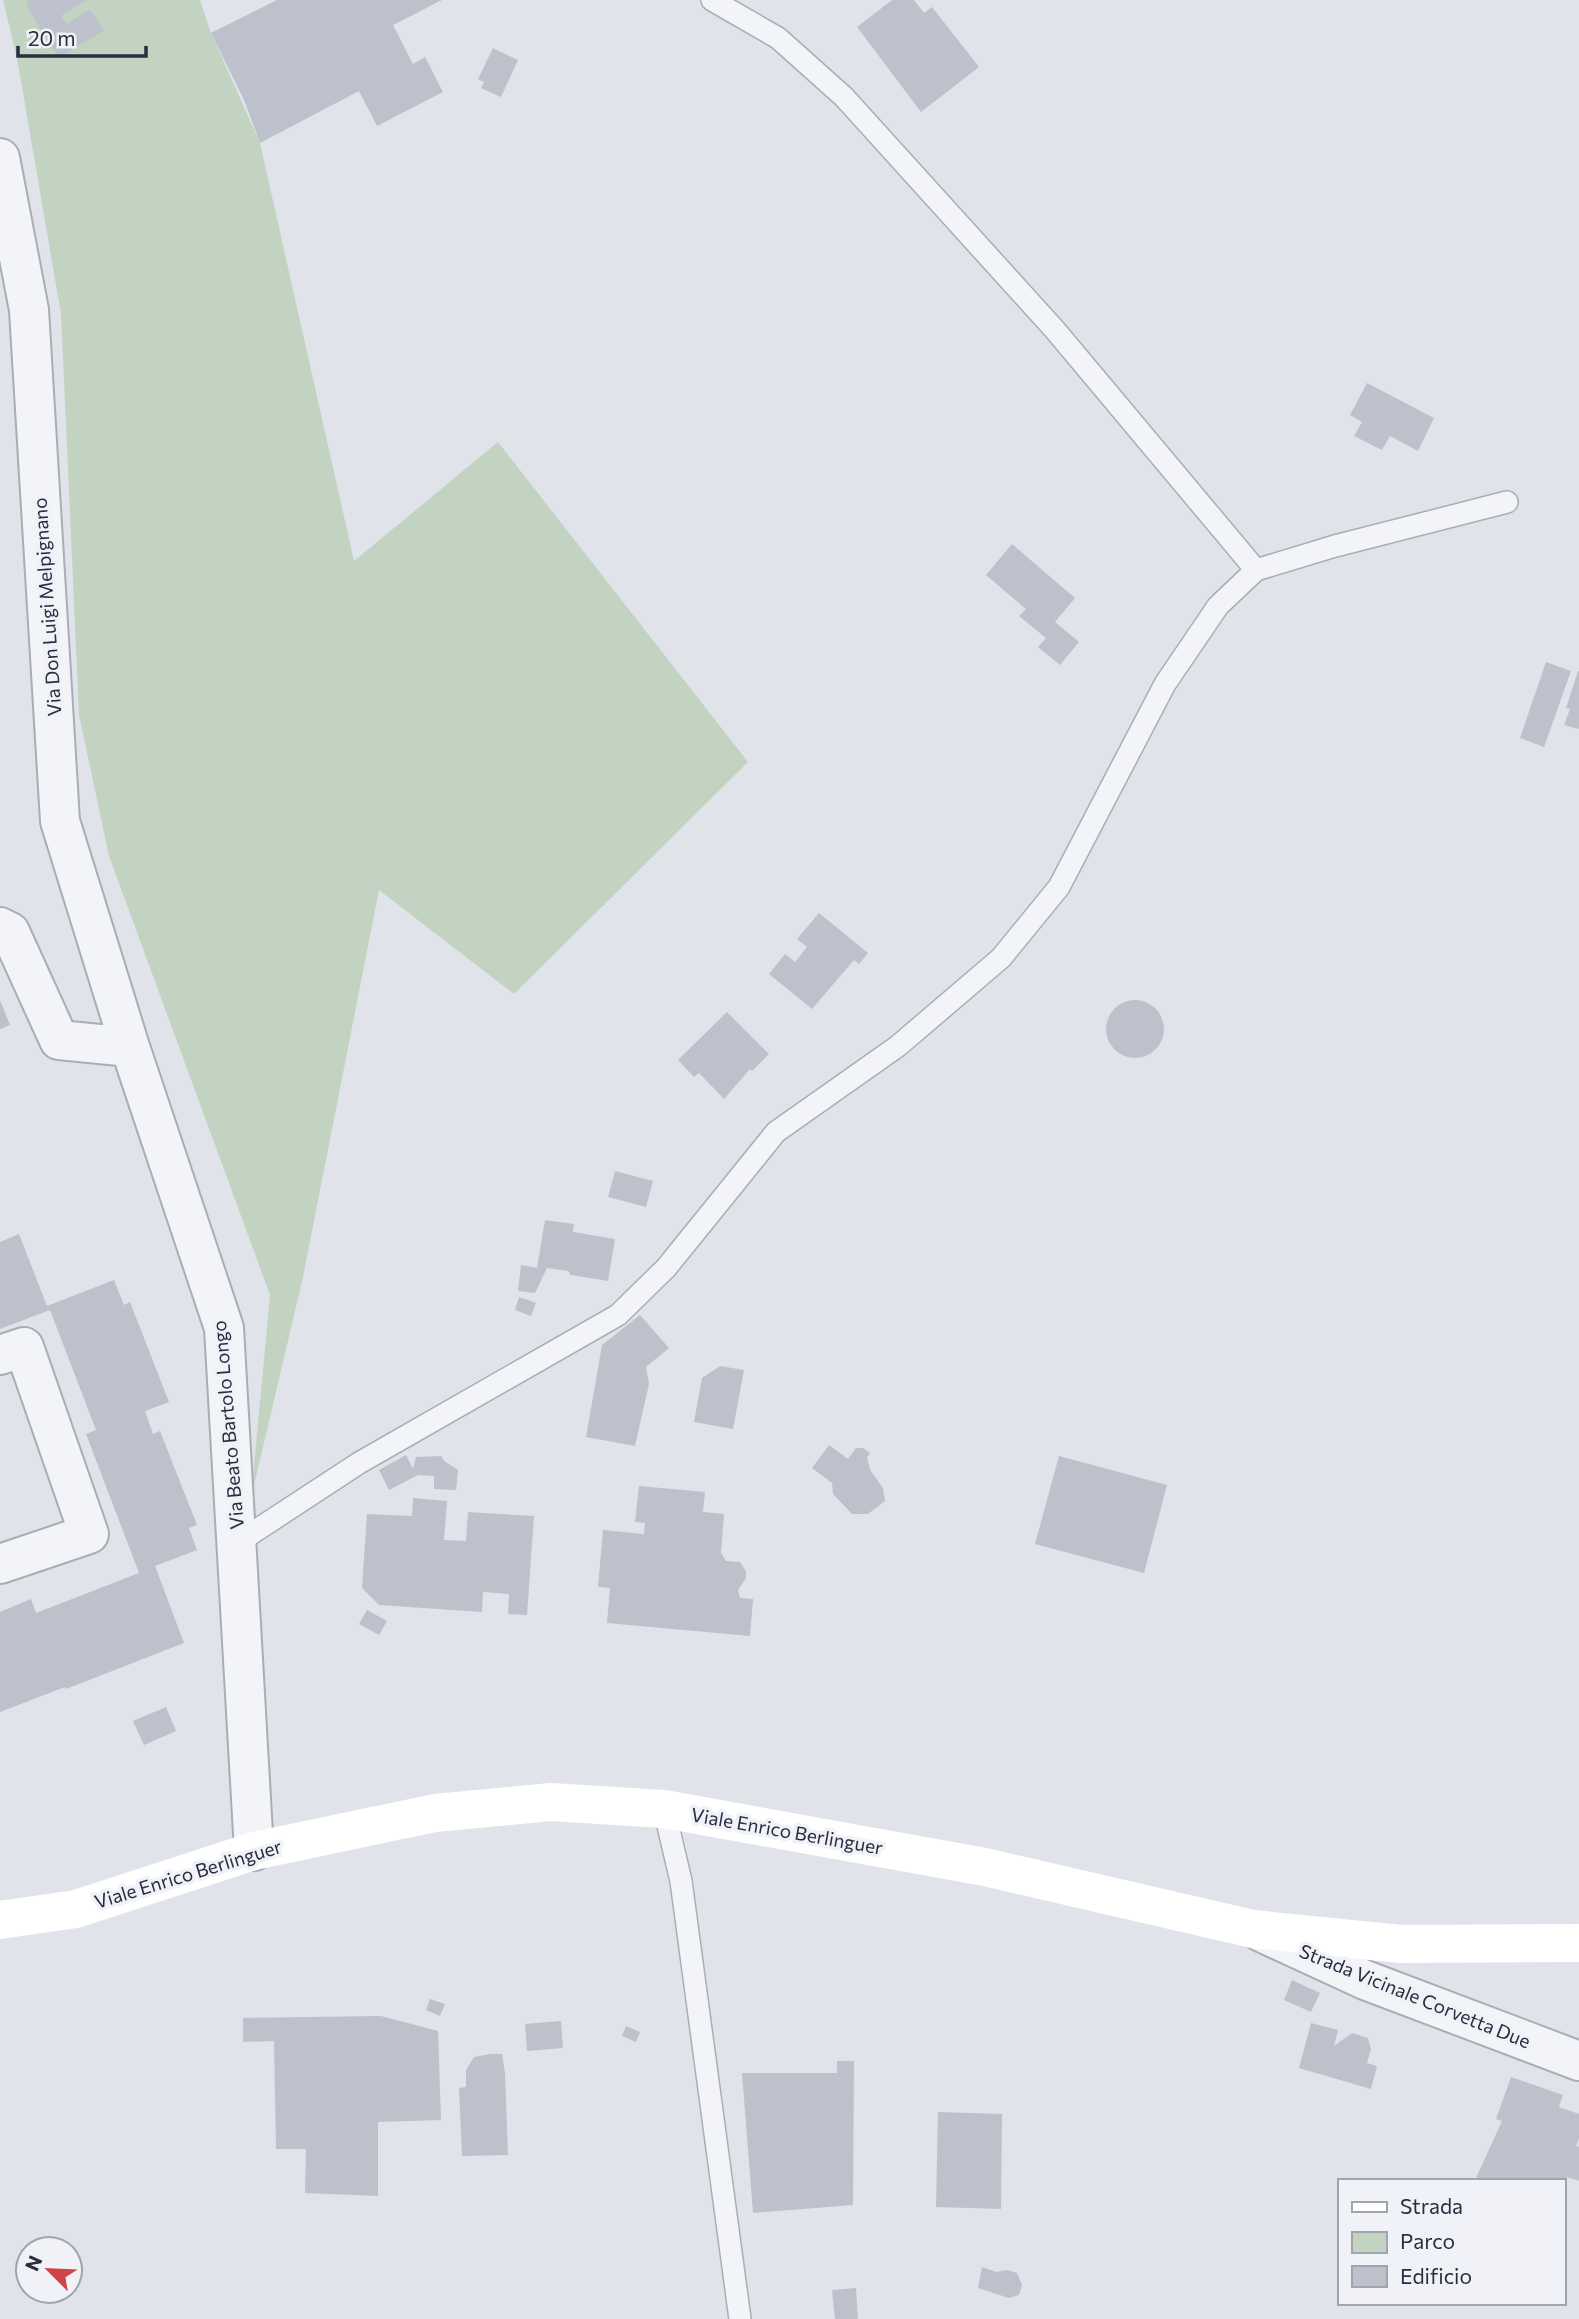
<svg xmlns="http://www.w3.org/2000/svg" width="1579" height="2319" font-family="Commissioner,sans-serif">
<rect width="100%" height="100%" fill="#e0e3e9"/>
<!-- green -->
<path fill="#c3d3c1" d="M3,0h197l11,33 49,110 94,418 144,-119 250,320 -234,232 -135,-104 -76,387 -52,221 19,-203 -161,-439 -30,-141 -18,-401 -44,-256z"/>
<!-- building -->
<path fill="#bdc1cc" d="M27,0h59l-25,16 6,8 23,-15 14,21 -45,28 -32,-51z
M277,0h165l-49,25 20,39 12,-7 18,35 -66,34 -18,-35 -99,52 -16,-43 -33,-67z
M892,0h22l10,13 8,-6 47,60 -58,45 -64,-85z
M493,48l25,12 -17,37 -20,-9 3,-6 -6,-3z
M1367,383l67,35 -16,33 -28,-15 -8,14 -28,-14 8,-14 -12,-7z
M1012,544l63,54 -20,24 24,20 -19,23 -22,-18 8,-9 -27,-22 7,-7 -40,-34z
M1546,662l25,9 -27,76 -24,-9z
M1578,671h1v58l-15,-4 6,-16 -4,-1z
M819,913l49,40 -9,11 -5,-4 -42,49 -43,-35 16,-20 10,8 12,-15 -10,-8z
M0,1000l10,25 -10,4z
M1106 1029a29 29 0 1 1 58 0a29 29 0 1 1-58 0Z
M727,1012l42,42 -17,17 -2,-2 -26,30 -25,-26 -5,4 -16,-17z
M615,1171l38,10 -7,26 -38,-10z
M545,1220l29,4 -1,8 42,7 -7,42 -37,-6 -3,-4 -21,-3 -12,25 -17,-2 3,-26 16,3z
M19,1234l28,72 67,-26 10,25 6,-3 39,100 -24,9 8,23 7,-3 37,94 -8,3 8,22 -42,16 29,77 -118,46 -1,-2 -65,25v-100l31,-13 5,14 103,-40 -53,-139 10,-4 -46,-120 -50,19v-87z
M519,1297l17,6 -5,13 -16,-6z
M640,1315l29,33 -23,19 3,17 -14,62 -49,-9 16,-92z
M720,1366l24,4 -11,59 -39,-7 8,-44z
M829,1445l19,14 8,-11h7l7,5 -3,4 3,13 13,18 2,13 -17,13h-16l-19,-20 -1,-11 -20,-15z
M406,1455l7,14 3,-12 25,-1 3,5 14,9 -2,20 -22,-1v-13l-16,-1 -29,15 -10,-20z
M1059,1456l108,29 -23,88 -109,-29z
M639,1486l66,6 -2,20 21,2 -3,39 5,8 14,1 6,9v7l-8,12 2,8 13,1 -3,37 -143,-13 3,-35 -12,-1 5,-57 41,4 1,-11 -10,-1z
M413,1498l34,3 -3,39 22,1 2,-29 66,4 -7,99 -19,-1 1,-20 -26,-2 -1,20 -103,-7 -17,-17 5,-74 45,2z
M367,1610l20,11 -8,14 -20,-11z
M166,1707l10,24 -32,14 -11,-24z
M1292,1980l28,13 -9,19 -27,-12z
M430,1999l15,5 -5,12 -14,-6z
M381,2016l57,15 3,89 -63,2v74l-73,-3 1,-44h-30l-2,-108 -31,1v-24z
M561,2021l2,27 -36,3 -2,-27z
M1311,2023l27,7 -4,16 18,-13 16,5 3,11 -4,14 10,3 -6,23 -72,-21z
M626,2026l14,6 -4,10 -14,-6z
M490,2054h12l3,19 3,82 -46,1 -3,-68 7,-1v-17l8,-13z
M837,2061h17l-1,144 -100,8 -11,-140h95z
M1511,2077l52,18 -4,12 20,7v24l-3,8 3,1v34l-12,-4 -3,10 -1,-6h-80l-7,-3 26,-57 -6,-2z
M938,2112l64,2 -1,95 -65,-2z
M982,2267l14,5 11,-2 10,3 5,12 -3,10 -10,3 -31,-10z
M856,2288l2,31h-23l-3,-29z"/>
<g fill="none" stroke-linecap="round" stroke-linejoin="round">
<defs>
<path id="lane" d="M712,0l66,38 66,59 211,233 201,240
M237,1543l122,-80 259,-148 48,-47 110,-136 122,-86 103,-88 58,-71 106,-203 53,-78 38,-36 79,-24 172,-44
M664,1809l17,72 59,438"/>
<path id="street" d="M0,158l29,152 31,511 70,226
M0,927l10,5 49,108 71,7 94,281 30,523
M0,1355l24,-8 65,187 -89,30
M1261,1932l104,48 214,81"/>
</defs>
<!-- lane casing -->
<use href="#lane" stroke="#a9adb7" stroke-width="24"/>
<!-- street casing -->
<use href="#street" stroke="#a9adb7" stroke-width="42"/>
<!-- lane -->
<use href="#lane" stroke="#f3f4f7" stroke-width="21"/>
<!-- street -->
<use href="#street" stroke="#f3f4f7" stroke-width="38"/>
<!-- secondary -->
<path stroke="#fff" stroke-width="38" d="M0,1920l76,-11 178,-58 181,-38 116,-11 113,7 321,58 268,62 148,15 178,-1"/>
</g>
<g text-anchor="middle" stroke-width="7" stroke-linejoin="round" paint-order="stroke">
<!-- street labels -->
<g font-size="19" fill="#282e41" stroke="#f0f2f7">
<text transform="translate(47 607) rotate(-94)" y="7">Via Don Luigi Melpignano</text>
<text transform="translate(228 1425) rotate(-95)" y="7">Via Beato Bartolo Longo</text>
<text transform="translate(787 1831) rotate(10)" y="7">Viale Enrico Berlinguer</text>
<text transform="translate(188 1874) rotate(-17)" y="7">Viale Enrico Berlinguer</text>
<text transform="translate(1415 1996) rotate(22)" y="7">Strada Vicinale Corvetta Due</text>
</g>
</g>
<!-- legend -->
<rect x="1338" y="2179" width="228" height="126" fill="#f0f2f7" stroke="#a0a4ae" stroke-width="2"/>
<rect x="1352" y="2202" width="35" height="10" fill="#ffffff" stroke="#a0a4ae" stroke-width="2"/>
<text x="1400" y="2214" font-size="21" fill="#282e41">Strada</text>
<rect x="1352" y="2232" width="35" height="21" fill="#c3d3c1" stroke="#a0a4ae" stroke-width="2"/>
<text x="1400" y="2249" font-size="21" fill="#282e41">Parco</text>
<rect x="1352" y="2266" width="35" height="21" fill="#bdc1cc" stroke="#a0a4ae" stroke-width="2"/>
<text x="1400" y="2284" font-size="21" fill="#282e41">Edificio</text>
<!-- north arrow -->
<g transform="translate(49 2270) rotate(294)"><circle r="33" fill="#f0f2f7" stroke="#a0a4ae" stroke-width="2"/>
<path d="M0-5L12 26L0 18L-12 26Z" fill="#d04347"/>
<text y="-10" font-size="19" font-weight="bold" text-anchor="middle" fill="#282e41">N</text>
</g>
<!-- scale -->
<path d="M18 46v10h128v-10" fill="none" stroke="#282e41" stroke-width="3.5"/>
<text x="28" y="46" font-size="21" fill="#282e41" stroke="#f0f2f7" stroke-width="5" paint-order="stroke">20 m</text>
</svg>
